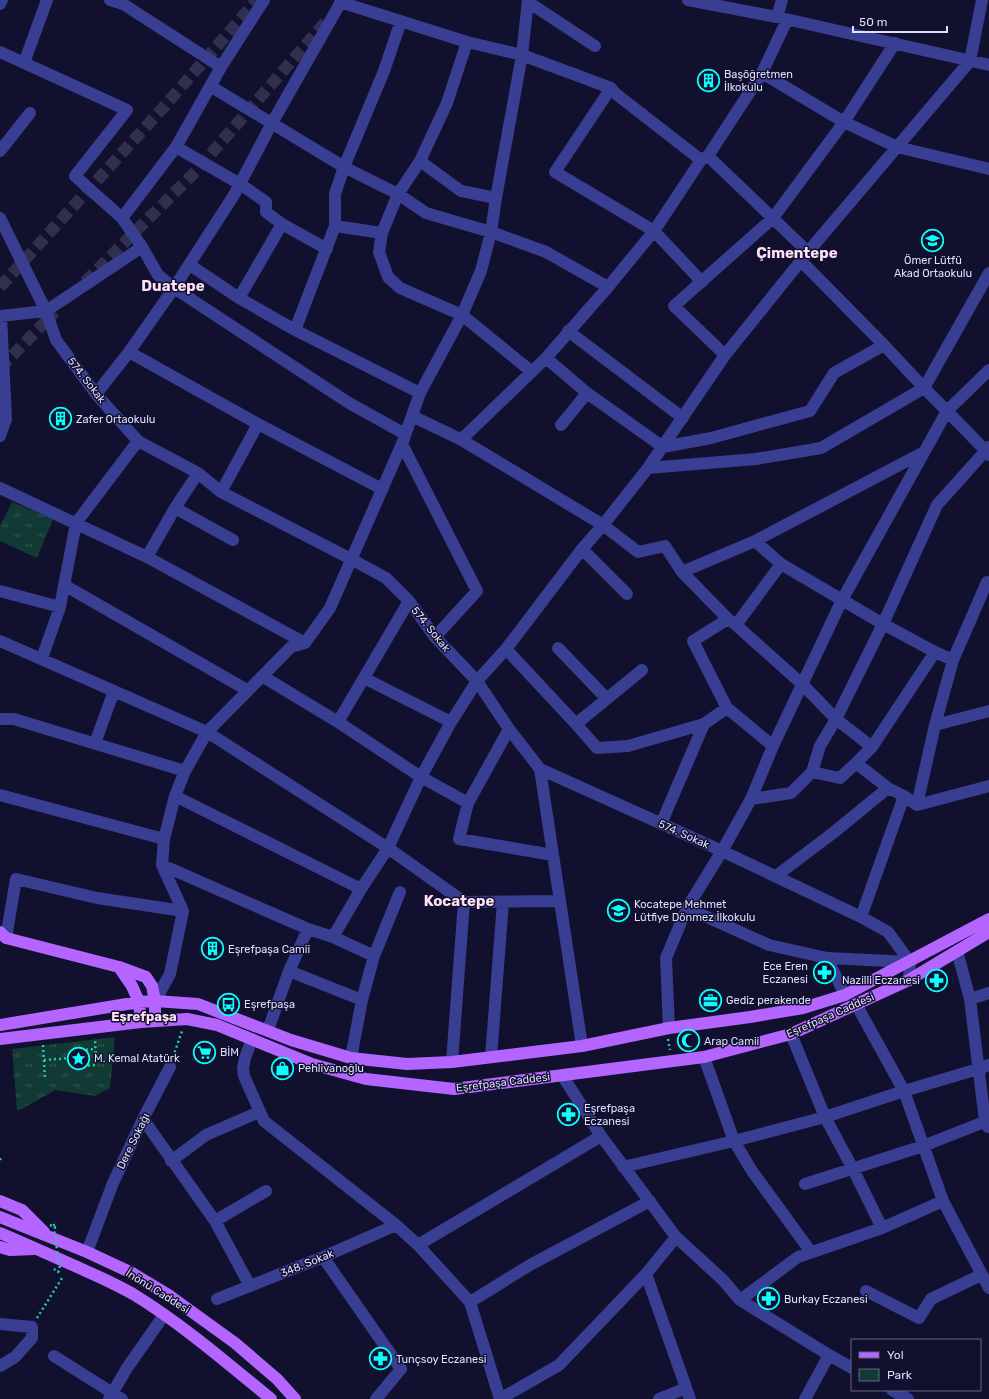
<svg xmlns="http://www.w3.org/2000/svg" width="989" height="1399" font-family="Rubik,sans-serif">
<defs>
<pattern id="park-tufts" width="24" height="20" patternUnits="userSpaceOnUse"><rect width="24" height="20" fill="#123a34"/><path d="M3 7l-1-3M5 7V3M7 7l1-3M15 17l-1-3M17 17v-4M19 17l1-3" fill="none" stroke="#345652"/></pattern>
</defs>
<rect width="100%" height="100%" fill="#12102f"/>
<!-- park -->
<path fill="url(#park-tufts)" d="M12,502l41,17 -16,39 -37,-17v-15z
M115,1037l-5,51 -15,8 -40,-6 -33,19 -5,1 -5,-61z"/>
<g fill="none" stroke-linecap="round" stroke-linejoin="round">
<!-- major-tunnel -->
<path stroke="#312f4e" stroke-width="12" stroke-dasharray="12 6" stroke-linecap="butt" d="M85,282l111,-111 133,-153
M0,287l162,-178 95,-109
M0,368l55,-56"/>
<!-- path -->
<path stroke="#27caae" stroke-width="2.5" stroke-dasharray="2 3" stroke-linecap="butt" d="M668,1039l2,11
M43,1045l2,33
M173,1057l9,-26
M71,1058l9,8 16,-1 -1,-27
M44,1060l27,-2 9,-8 16,-1
M0,1160l1,-3
M53,1225h2l1,-3
M37,1318l25,-40"/>
<!-- minor -->
<path stroke="#383e91" stroke-width="12" d="M110,0l13,4 98,63
M688,0l89,17 212,48
M340,2l127,40 55,13 89,33 5,6 85,66
M528,2l67,44
M0,4l2,-4
M777,17l5,-17
M467,42l-20,61 -27,58 -22,33 -16,39 -3,19 9,25 12,11 62,27 70,57
M0,52l127,58 -52,66 47,42 20,29 16,28 16,13 175,115 56,31
M24,63l23,-63
M762,73l82,49 53,25 92,22
M210,86l134,81 54,27 28,19 65,19 55,20 62,35
M611,88l-56,84 99,59 48,51
M176,147l64,37 26,18v10l16,12 45,25
M0,151l30,-38
M708,156l100,96
M420,161l41,30 35,7
M0,218l46,93 10,29 40,54 42,47 60,32 23,19 130,67 35,19 23,23 26,36 42,44 32,48 31,40 182,82 139,66 27,15 22,30 -1,18
M122,218l54,-71 45,-80 43,-67
M335,226l47,7
M190,265l49,33 56,32 125,63
M239,298l43,-74
M0,316l46,-5 96,-64
M295,330l40,-104v-32l9,-27 40,-96 17,-50
M568,331l115,87
M129,352l129,72 124,65
M725,355l-51,-49 99,-88 71,-96 51,-79
M546,358l41,35 76,54 48,-9 99,-27 24,-38 50,-28
M989,370l-42,41 38,39 4,5
M96,394l33,-42 45,-64 60,-93 38,-72 70,-123
M412,416l48,23 143,86 35,27 27,-6 17,26 46,47 8,6 67,60 33,34 36,28 -16,16 32,25 16,8 13,9 72,-19
M561,425l26,-32
M0,436l6,-17 -5,-103
M460,439l6,-4 80,-77 62,-71 46,-56 47,-71 7,-4 54,-83 25,-53
M402,444l75,147 -42,46
M648,468l108,-9 65,-11 103,-60 -40,-43 -83,-84
M0,488l147,69 158,86
M221,492l37,-68
M175,508l58,32
M755,541l26,23 102,60 52,28 18,8
M582,549l45,45
M147,557l28,-49 23,-35
M682,572l73,-31 169,-89
M64,585l183,105
M0,591l60,16
M728,619l-35,22 34,67 46,38
M736,625l45,-61
M0,641l207,91 181,116 76,54 96,-1
M558,648l49,51
M506,649l70,75 21,24 31,-2 76,-22
M42,658l18,-51 16,-84 62,-82
M262,676l76,46 83,55 47,26
M364,678l87,44
M0,719h14l171,52
M338,722l71,-121
M576,724l66,-54
M935,725l54,-14
M509,729l-41,74 -9,36 94,16
M95,743l19,-52
M872,747l63,-95
M540,769l42,277
M812,772l28,6 16,-15
M0,795l164,44
M175,796l186,93
M751,799l40,-6 21,-21 8,-26 16,-27 47,-95 54,-119 52,-58
M917,805l18,-80 18,-65 34,-78
M661,824l43,-100 23,-16
M162,865l146,64 25,8 41,19
M776,876l57,-43 55,-45
M687,908l82,37 58,13 83,4
M861,917l43,-121
M333,937l28,-48 27,-41 33,-71 30,-55 26,-41 29,-32 76,-100 21,-24 45,-57 77,-113 83,-103 162,-191 12,-61
M6,938l10,-59 81,19 86,13
M957,951l13,48 15,122 3,6
M827,958l18,37
M289,971l73,29
M970,999l19,-6
M155,1001l15,-27 13,-63 -21,-46 2,-26 11,-43 10,-25 22,-39 84,-85 14,-4 25,-35 72,-164 18,-51 42,-78 19,-44 10,-39 5,-34 26,-143 6,-55
M856,1004l48,87 39,110 46,87
M669,1028l-3,-70 21,-50 35,-57 29,-52 22,-53 69,-146 105,-189 -23,-23 65,-115
M268,1030l21,-59 19,-42
M791,1034l34,83 28,52 29,59
M252,1039l-7,19 -2,10 1,8 20,45 132,104 22,20 52,57 30,97
M491,1057l12,-155
M704,1057l30,84 18,30 59,81
M351,1058l11,-58 12,-44 26,-64
M452,1062l12,-160
M562,1075l39,61 75,101 47,43 17,20 89,55 23,13
M143,1119l72,102 35,65
M171,1161l35,-26 53,-23
M623,1167l111,-26 91,-24 79,-26 74,-22 11,-4
M805,1184l118,-38 66,-26
M215,1221l51,-30
M418,1245l183,-109
M87,1252l26,-69 30,-64 27,-52
M323,1257l78,112 -25,30
M646,1274l44,125
M866,1291l53,27 12,-19 50,-24
M217,1299l106,-42 73,-32
M740,1300l58,-43 84,-29 61,-27
M470,1302l60,-37 120,-64
M0,1324l32,3v11l-17,19 -15,9
M54,1356l68,43
M892,1390l16,9
M109,1399l18,-31 37,-53
M500,1399l59,-34 87,-91 30,-37
M659,1399l27,-11
M805,1399l24,-44"/>
<!-- major -->
<path stroke="#b465ff" stroke-width="12" d="M0,932l6,6 113,29 27,10 6,9 3,15v20
M119,967l13,19 7,16 2,20
M0,1025l139,-23 16,-1 43,3 93,36 60,18 56,6 45,-2 130,-16 87,-18 81,-11 53,-9 42,-13 144,-76
M0,1039l141,-17 46,-3 30,6 95,39 54,15 88,10 250,-32 87,-23 118,-54 80,-48
M0,1201l22,9 22,22
M0,1217l87,35 45,21 38,23 65,47 42,36 18,20
M0,1233c26,11 50,22 75,33 20,9 39,17 58,28 49,30 93,68 138,105
M0,1247l10,3 25,-1"/>
<!-- path-bridge -->
<path stroke="#27caae" stroke-width="2.5" stroke-dasharray="2 3" stroke-linecap="butt" d="M50,1225l5,2 -1,3 6,39 -2,3 -4,-3"/>
</g>
<!-- icons -->
<defs>
<symbol id="building-ring" viewBox="-11 -11 22 22"><circle r="9.5" fill="#12102f" stroke="#0afffc" stroke-width="1.5"/><path d="M-4-6H4V6H1V3H-1V6H-4ZM-2.5-4.3h1.7v1.8h-1.7ZM.8-4.3h1.7v1.8H.8ZM-2.5-1h1.7V.8h-1.7ZM.8-1h1.7V.8H.8Z" fill="#0afffc"/></symbol>
<symbol id="school-ring" viewBox="-11 -11 22 22"><circle r="9.5" fill="#12102f" stroke="#0afffc" stroke-width="1.5"/><path d="M0-5L7-2L0 1L-7-2ZM-4 1L0 2.5L4 1V4Q0 6-4 4Z" fill="#0afffc"/></symbol>
<symbol id="pharmacy-ring" viewBox="-11 -11 22 22"><circle r="9.5" fill="#12102f" stroke="#0afffc" stroke-width="1.5"/><path d="M-2-6h4v4h4v4h-4v4h-4v-4h-4v-4h4Z" fill="#0afffc"/></symbol>
<symbol id="office-ring" viewBox="-11 -11 22 22"><circle r="9.5" fill="#12102f" stroke="#0afffc" stroke-width="1.5"/><path d="M-6-3h4V-5.5h4V-3h4V5H-6ZM-1-4.5V-3h2v-1.5ZM-6 0V1H6V0Z" fill="#0afffc"/></symbol>
<symbol id="bus-ring" viewBox="-11 -11 22 22"><circle r="9.5" fill="#12102f" stroke="#0afffc" stroke-width="1.5"/><path d="M-5-6H5V4H4V6H2V4H-2V6H-4V4H-5ZM-3.5-4V0h7V-4ZM-3.5 1.2v1.5H-2V1.2ZM2 1.2v1.5H3.5V1.2Z" fill="#0afffc"/></symbol>
<symbol id="mosque-ring" viewBox="-11 -11 22 22"><circle r="9.5" fill="#12102f" stroke="#0afffc" stroke-width="1.5"/><path d="M3.5-4.9A6 6 0 1 0 3.5 4.9A5 5 0 1 1 3.5-4.9Z" fill="#0afffc"/></symbol>
<symbol id="supermarket-ring" viewBox="-11 -11 22 22"><circle r="9.5" fill="#12102f" stroke="#0afffc" stroke-width="1.5"/><path d="M-6-5.5h2.5l.6 2H6L4.5 2H-2.5L-4.4-4H-6ZM-1.5 3.2a1.3 1.3 0 1 0 .1 0ZM3 3.2a1.3 1.3 0 1 0 .1 0Z" fill="#0afffc"/></symbol>
<symbol id="sight-ring" viewBox="-11 -11 22 22"><circle r="9.5" fill="#12102f" stroke="#0afffc" stroke-width="1.5"/><path d="M0-6L1.8-2.2L6-1.7L2.9 1.2L3.7 5.4L0 3.3L-3.7 5.4L-2.9 1.2L-6-1.7L-1.8-2.2Z" fill="#0afffc"/></symbol>
<symbol id="shop-ring" viewBox="-11 -11 22 22"><circle r="9.5" fill="#12102f" stroke="#0afffc" stroke-width="1.5"/><path d="M-5-2.5h2.3a2.7 3.5 0 0 1 5.4 0H5L5.5 6h-11ZM-1.5-2.5h3a1.5 2.3 0 0 0-3 0Z" fill="#0afffc"/></symbol>
</defs>
<g fill-rule="evenodd">
<use href="#building-ring" x="696" y="68" width="25" height="25"/>
<use href="#school-ring" x="920" y="228" width="25" height="25"/>
<use href="#building-ring" x="48" y="406" width="25" height="25"/>
<use href="#school-ring" x="606" y="898" width="25" height="25"/>
<use href="#building-ring" x="200" y="936" width="25" height="25"/>
<use href="#pharmacy-ring" x="812" y="960" width="25" height="25"/>
<use href="#pharmacy-ring" x="924" y="968" width="25" height="25"/>
<use href="#office-ring" x="698" y="988" width="25" height="25"/>
<use href="#bus-ring" x="216" y="992" width="25" height="25"/>
<use href="#mosque-ring" x="676" y="1028" width="25" height="25"/>
<use href="#supermarket-ring" x="192" y="1040" width="25" height="25"/>
<use href="#sight-ring" x="66" y="1046" width="25" height="25"/>
<use href="#shop-ring" x="270" y="1056" width="25" height="25"/>
<use href="#pharmacy-ring" x="556" y="1102" width="25" height="25"/>
<use href="#pharmacy-ring" x="756" y="1286" width="25" height="25"/>
<use href="#pharmacy-ring" x="368" y="1346" width="25" height="25"/>
</g>
<g text-anchor="middle" stroke-width="3" stroke-linejoin="round" paint-order="stroke">
<!-- poi labels -->
<g font-size="11" fill="#dedeff" stroke="#12102f" text-anchor="start">
<text x="724" y="78">Başöğretmen<tspan x="724" dy="13">İlkokulu</tspan></text>
<text x="933" y="264" text-anchor="middle">Ömer Lütfü<tspan x="933" dy="13">Akad Ortaokulu</tspan></text>
<text x="76" y="423">Zafer Ortaokulu</text>
<text x="634" y="908">Kocatepe Mehmet<tspan x="634" dy="13">Lütfiye Dönmez İlkokulu</tspan></text>
<text x="228" y="953">Eşrefpaşa Camii</text>
<text x="808" y="970" text-anchor="end">Ece Eren<tspan x="808" dy="13">Eczanesi</tspan></text>
<text x="920" y="984" text-anchor="end">Nazilli Eczanesi</text>
<text x="726" y="1004">Gediz perakende</text>
<text x="244" y="1008">Eşrefpaşa</text>
<text x="704" y="1045">Arap Camii</text>
<text x="220" y="1056">BİM</text>
<text x="94" y="1062">M. Kemal Atatürk</text>
<text x="298" y="1072">Pehlivanoğlu</text>
<text x="584" y="1112">Eşrefpaşa<tspan x="584" dy="13">Eczanesi</tspan></text>
<text x="784" y="1303">Burkay Eczanesi</text>
<text x="396" y="1363">Tunçsoy Eczanesi</text>
</g>
<!-- street labels -->
<g font-size="11" fill="#dedeff" stroke="#12102f">
<text transform="translate(87 380) rotate(52)" y="4">574. Sokak</text>
<text transform="translate(431 629) rotate(51)" y="4">574. Sokak</text>
<text transform="translate(684 834) rotate(24)" y="4">574. Sokak</text>
<text transform="translate(830 1015) rotate(-24)" y="4">Eşrefpaşa Caddesi</text>
<text transform="translate(503 1082) rotate(-7)" y="4">Eşrefpaşa Caddesi</text>
<text transform="translate(133 1141) rotate(-64)" y="4">Dere Sokağı</text>
<text transform="translate(307 1263) rotate(-22)" y="4">348. Sokak</text>
<text transform="translate(158 1291) rotate(32)" y="4">İnönü Caddesi</text>
</g>
<!-- quarter labels -->
<g font-size="13" font-weight="bold" fill="#ffe0f7" stroke="#12102f">
<text x="144" y="1021">Eşrefpaşa</text>
</g>
<!-- district labels -->
<g font-size="15" font-weight="bold" fill="#ffe0f7" stroke="#12102f">
<text x="797" y="258">Çimentepe</text>
<text x="173" y="291">Duatepe</text>
<text x="459" y="906">Kocatepe</text>
</g>
</g>
<!-- legend -->
<rect x="851" y="1339" width="130" height="52" fill="#12102f" stroke="#646282"/>
<rect x="859" y="1352" width="20" height="6" fill="#b465ff" stroke="#646282"/>
<text x="887" y="1359" font-size="12" fill="#dedeff">Yol</text>
<rect x="859" y="1369" width="20" height="12" fill="url(#park-tufts)" stroke="#646282"/>
<text x="887" y="1379" font-size="12" fill="#dedeff">Park</text>
<!-- scale -->
<path d="M853 26v6h94v-6" fill="none" stroke="#dedeff" stroke-width="2"/>
<text x="859" y="26" font-size="12" fill="#dedeff" stroke="#12102f" stroke-width="3" paint-order="stroke">50 m</text>
</svg>
